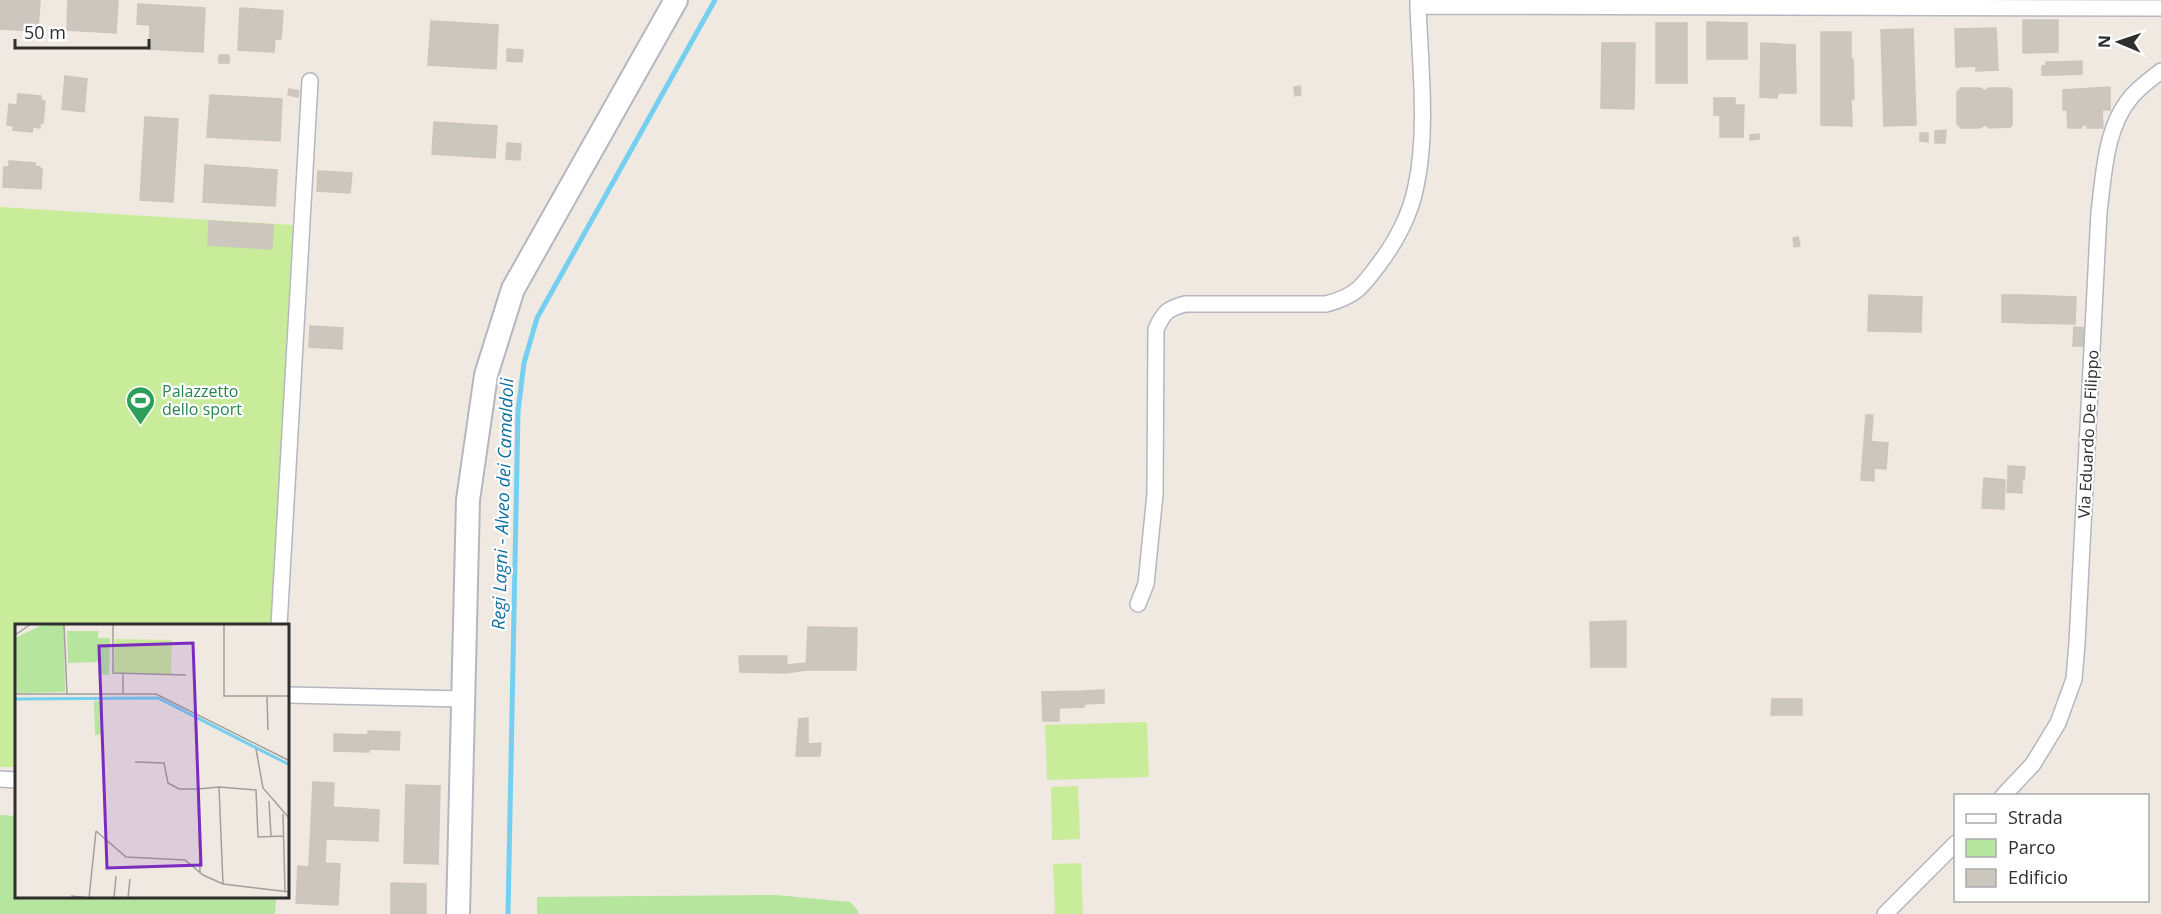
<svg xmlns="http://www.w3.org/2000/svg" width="2161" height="914" font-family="'Open Sans',sans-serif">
<rect width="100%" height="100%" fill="#efe9e1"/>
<!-- green -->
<path fill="#b6e59e" d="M0,815l16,1v82h260l-1,16h-275z
M776,895l74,7 8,9v3h-321v-17z"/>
<!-- pitch -->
<path fill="#c9ec9a" d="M0,207l293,18 -22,401h-255v141h-16z
M1147,722l2,55 -102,3 -2,-55z
M1078,786l2,53 -28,1 -1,-53z
M1081,863l2,51h-28l-2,-50z"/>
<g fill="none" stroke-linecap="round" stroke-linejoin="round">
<!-- stream -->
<path stroke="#75cff0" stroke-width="5" d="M508,914l10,-503 6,-48 13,-45 178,-318"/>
</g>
<!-- building -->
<path fill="#cbc7bf" stroke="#cbc5ba" stroke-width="1.5" d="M0,0h40l-2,31 -38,-2z
M68,0h50l-2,33 -49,-3z
M138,4l67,4 -2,44 -54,-3 1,-24 -13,-1z
M240,8l43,3 -2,28h-6l-1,13 -36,-2z
M2023,20h35v32l-35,1z
M431,21l67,4 -2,44 -68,-4z
M1707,22l40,1v36h-40z
M1656,23h31v60h-31z
M1996,28l2,42 -22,1v-5l-20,1 -1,-38z
M1913,29l3,96 -32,1 -3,-96z
M1821,32h30v27h2l1,40h-3l1,27 -31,-1z
M1602,43h33l-1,66 -33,-1z
M1761,43l34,2 1,48h-18l-1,5 -17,-1z
M507,49l16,1 -1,12 -15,-1z
M219,55h10v8h-10z
M2082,61v13l-25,1v-13z
M2046,62h11v13h-15v-9h4z
M65,76l22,3 -3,33 -22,-3z
M1300,86l1,9 -6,1 -1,-9z
M2110,87v23h-8l1,18h-16v-3h-6l1,3h-14l-1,-18h-4v-20z
M1961,88h19l5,3 3,-3h21l3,2v35l-2,2 -21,1 -3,-3 -7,3h-18l-4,-4v-32z
M289,89l10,2 -1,6 -10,-2z
M18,94l23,2v4l4,1 -2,22h-3v5l-7,-1 -1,5 -19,-2 1,-4 -7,-1 2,-21 8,1z
M210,95l72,4 -2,42 -73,-4z
M1714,98h21v7h9l-1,32h-23v-22h-6z
M145,117l33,2 -5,83 -33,-2z
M434,122l63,4 -2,32 -63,-4z
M1946,130l-1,13h-10v-12z
M1920,133h8v9l-8,-1z
M1759,134v5l-9,1v-5z
M507,143l14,1 -1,16 -14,-1z
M9,161l26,2v3l5,1v2h2l-1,20 -38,-2 1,-20h5z
M205,165l72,5 -2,36 -72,-4z
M318,171l34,2 -2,20 -33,-2z
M209,221l64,4 -1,24 -64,-4z
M1798,237l2,9 -6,1 -1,-9z
M1869,295l53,2 -1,35 -53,-1z
M2002,295h24v28l-24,-1z
M2026,295l50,2 -1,27 -49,-1z
M310,326l33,2 -1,21 -33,-2z
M2074,327l11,1 -1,18h-11z
M1866,415h7l-2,27 -7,-1z
M1864,441l24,2 -2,26 -24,-2z
M2008,466l17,1 -1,13 -16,-1z
M1862,467l12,1v13l-13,-1z
M1984,478l21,2 -1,29 -22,-1z
M2008,479l14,1v13l-15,-1z
M1626,621v46h-35l-1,-45z
M808,627l49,1 -1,42h-50z
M739,656h48l-1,17 -46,-1z
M807,663l-1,7 -20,3v-8z
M1104,690v13l-20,1v-13z
M1084,691v16l-25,1v13h-16l-1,-29z
M1772,699h30v16h-31z
M808,718v38h-12l3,-37z
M368,731l32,1 -1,18 -30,-1v3l-35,-1v-17l34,1z
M821,743l-1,13h-12l1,-12z
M313,782l21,1 -1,24 46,3 -1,31 -52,-2 -1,24 15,1 -2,41 -42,-2 2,-37 11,1z
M406,785l34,1 -2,78 -34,-1z
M391,883l35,1v30h-35z"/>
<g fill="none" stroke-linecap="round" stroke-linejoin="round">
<defs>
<path id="street" d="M1418,0v6l743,2
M1138,604l8,-20 9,-90 1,-165c8,-17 11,-20 29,-25h141c30,-8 35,-16 53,-40 17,-22 32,-51 37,-78 12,-55 4,-124 2,-180
M279,626l31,-545
M288,695l175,4
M0,779l16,1
M2003,796l30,-32 25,-41 16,-44 3,-36 22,-431c5,-38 6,-85 33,-116 9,-10 19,-17 29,-25
M1885,914l71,-71"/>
<path id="secondary" d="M458,914l10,-414 18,-125 27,-86 163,-289"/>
</defs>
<!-- street casing -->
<use href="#street" stroke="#b4b7c1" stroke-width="18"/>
<!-- secondary casing -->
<use href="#secondary" stroke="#b4b7c1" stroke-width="26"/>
<!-- street -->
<use href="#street" stroke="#fff" stroke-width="15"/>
<!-- secondary -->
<use href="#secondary" stroke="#fff" stroke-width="22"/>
</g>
<!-- icons -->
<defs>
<symbol id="stadium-pin" viewBox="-11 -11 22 30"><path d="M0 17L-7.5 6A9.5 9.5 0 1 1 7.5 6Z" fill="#2e9e5b" stroke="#fff"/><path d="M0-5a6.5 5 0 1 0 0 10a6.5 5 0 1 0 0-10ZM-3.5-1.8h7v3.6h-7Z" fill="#fff"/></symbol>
</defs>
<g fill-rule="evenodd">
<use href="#stadium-pin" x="124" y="384" width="33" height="45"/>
</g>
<g text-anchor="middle" stroke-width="4.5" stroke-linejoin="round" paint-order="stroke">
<!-- leisure labels -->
<g font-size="16" fill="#27864d" stroke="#fff" text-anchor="start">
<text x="162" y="397">Palazzetto<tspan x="162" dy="18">dello sport</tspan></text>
</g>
<!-- street labels -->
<g font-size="16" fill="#2e2e2e" stroke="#fff">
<text transform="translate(2088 434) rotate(-87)" y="6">Via Eduardo De Filippo</text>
</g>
<!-- water labels -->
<g font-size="18" font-style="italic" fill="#0d6fa3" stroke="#fff">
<text transform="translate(503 504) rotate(-88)" y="6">Regi Lagni - Alveo dei Camaldoli</text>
</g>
</g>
<!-- overview -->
<g transform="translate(15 624)">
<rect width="274" height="274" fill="#efe9e1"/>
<path d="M29,0h20l1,68 -48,1 -2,-55zM52,7h31v7h12l-1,37 -11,-1v-12l-30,1zM79,77h9v33l-8,1z" fill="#b6e59e"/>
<path d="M100,15l57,1 -1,34 -57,-1z" fill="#c9ec9a"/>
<path fill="none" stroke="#75cff0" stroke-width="3" d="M0,75l143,-1 132,67"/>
<path fill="none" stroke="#a29e99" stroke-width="1.5" d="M49,0l3,70M98,0v49l73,2M209,0v72h66M0,11l16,-11M108,50v19M0,70h141l134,67M252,73l1,33M241,125l7,39 27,31M120,138l29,1 4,20 11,6h19M204,163l37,3 2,47 26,-1M254,177l2,35M268,190l2,78M81,207l30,26 59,3 18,15 20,9 67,8M185,248l-2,-83 21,-2 4,97M56,272l18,2M74,274l7,-67M99,274l2,-22M113,274l2,-19"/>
<path fill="#7b2cbf" fill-opacity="0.15" stroke="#7b2cbf" stroke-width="3" d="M178,19l8,222 -94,3 -8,-222z"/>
<rect width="274" height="274" fill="none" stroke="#2e2e2e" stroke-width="3"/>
</g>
<!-- legend -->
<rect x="1954" y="794" width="195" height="108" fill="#ffffff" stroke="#ababab" stroke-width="1.5"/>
<rect x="1966" y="814" width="30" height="9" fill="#ffffff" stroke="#ababab" stroke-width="1.5"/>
<text x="2008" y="824" font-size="18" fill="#2e2e2e">Strada</text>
<rect x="1966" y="839" width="30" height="18" fill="#b6e59e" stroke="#ababab" stroke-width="1.5"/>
<text x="2008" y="854" font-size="18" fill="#2e2e2e">Parco</text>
<rect x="1966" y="869" width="30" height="18" fill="#cbc7bf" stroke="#ababab" stroke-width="1.5"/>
<text x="2008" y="884" font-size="18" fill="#2e2e2e">Edificio</text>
<!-- north arrow -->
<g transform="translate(2119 42) rotate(272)" stroke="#ffffff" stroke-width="4.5" paint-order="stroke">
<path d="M0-4.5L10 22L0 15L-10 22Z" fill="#2e2e2e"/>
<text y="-9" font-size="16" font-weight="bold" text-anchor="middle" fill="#2e2e2e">N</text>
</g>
<!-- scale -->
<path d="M15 39v9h134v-9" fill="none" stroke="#2e2e2e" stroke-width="3"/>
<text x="24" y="39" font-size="18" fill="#2e2e2e" stroke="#ffffff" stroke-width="4.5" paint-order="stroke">50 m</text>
</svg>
